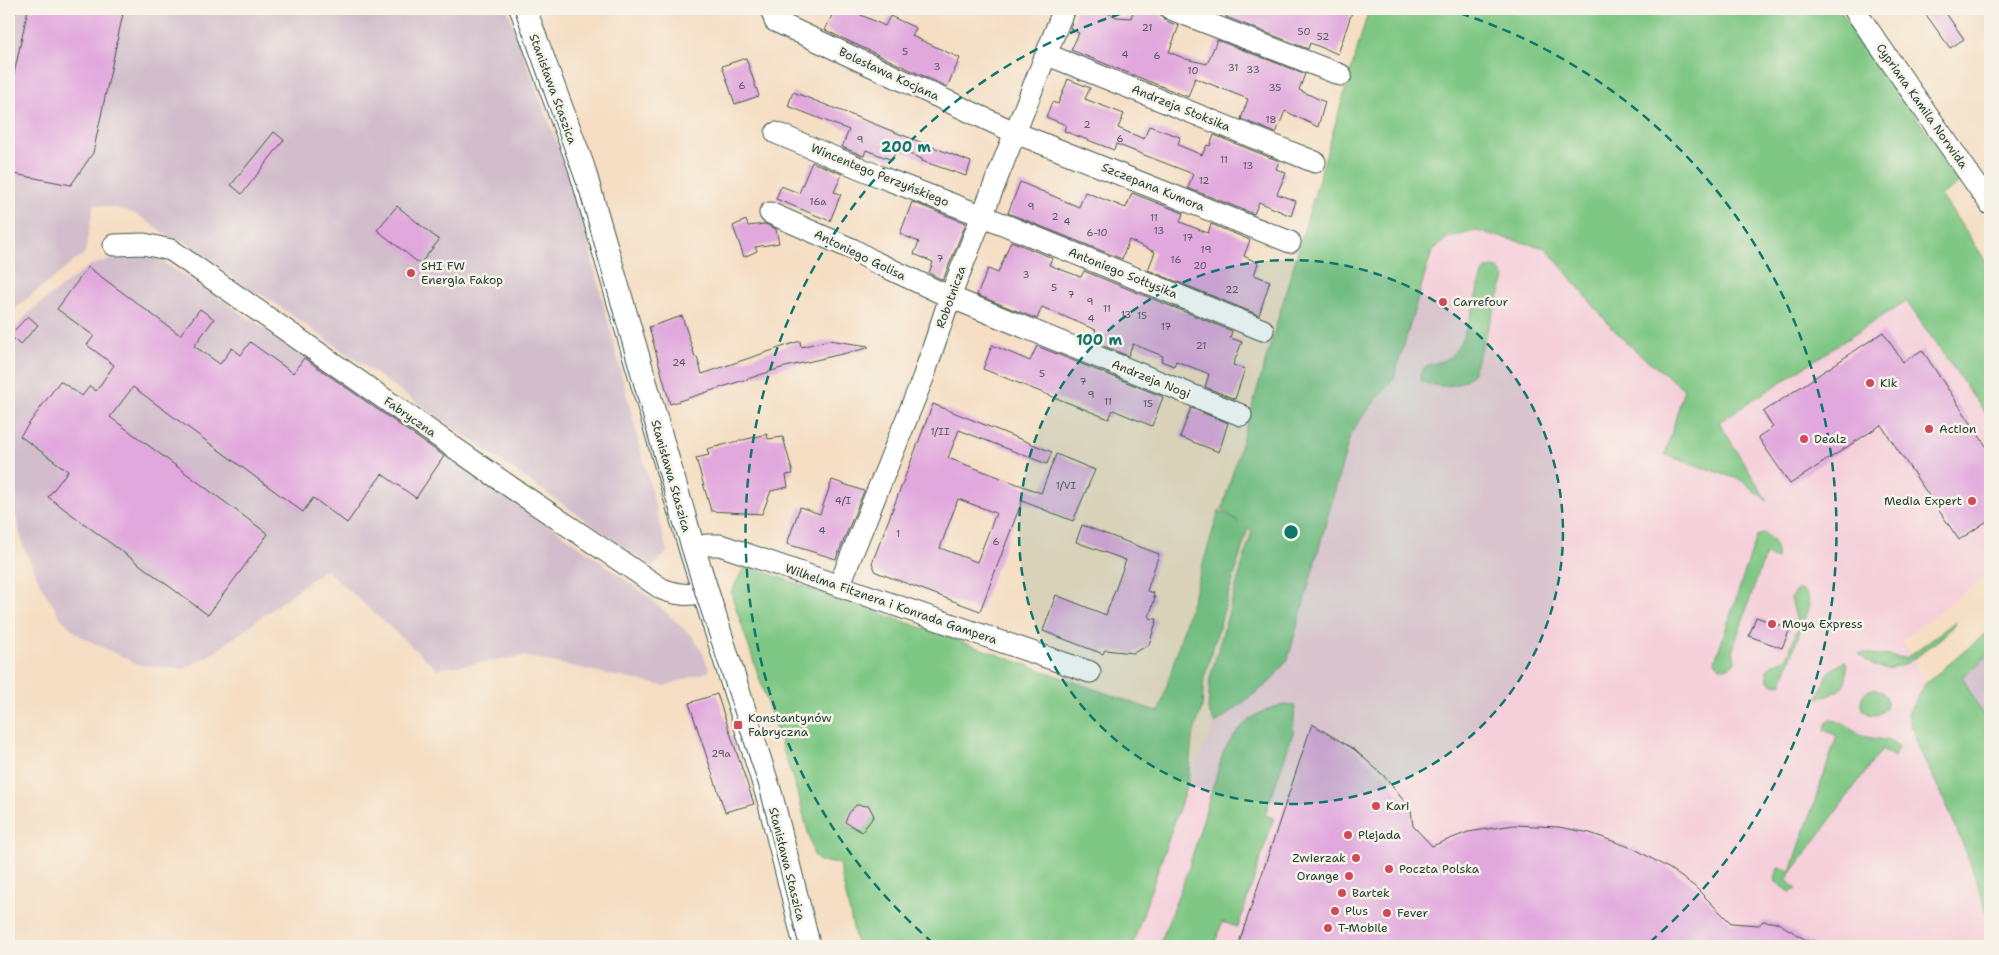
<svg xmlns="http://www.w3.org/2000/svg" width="1999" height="955" font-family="'Shantell Sans',sans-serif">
<rect width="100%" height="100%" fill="#f7f3e8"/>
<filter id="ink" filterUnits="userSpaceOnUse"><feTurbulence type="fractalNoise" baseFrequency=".02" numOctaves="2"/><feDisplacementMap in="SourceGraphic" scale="10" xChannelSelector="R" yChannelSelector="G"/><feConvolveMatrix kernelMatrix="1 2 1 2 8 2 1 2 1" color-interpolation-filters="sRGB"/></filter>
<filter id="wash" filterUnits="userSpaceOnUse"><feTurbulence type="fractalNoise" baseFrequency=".0096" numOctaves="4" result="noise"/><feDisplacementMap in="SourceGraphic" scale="20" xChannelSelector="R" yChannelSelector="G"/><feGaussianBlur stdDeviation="1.12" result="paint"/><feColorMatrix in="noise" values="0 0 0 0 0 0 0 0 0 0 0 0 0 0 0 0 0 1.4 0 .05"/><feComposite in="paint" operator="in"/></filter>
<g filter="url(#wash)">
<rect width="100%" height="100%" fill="#f5dec3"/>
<!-- built -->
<path fill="#f5cfda" d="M1476,231l70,17 66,80 25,24 47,37 -19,66 76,26 25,19 -47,-77 187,-122 84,119v153l-88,67 24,43 -18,30 4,20 33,68 31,77 14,43v25h-858l56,-164 27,-58 56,-43 17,-22 63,-226 12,-19 18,-19 13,-17 38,-127 15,-13z"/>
<!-- industrial -->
<path fill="#d1bdcb" d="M9,9h498l69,187 91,356 -14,15 -393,-274 -4,3 -72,-56 -4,4 -39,-27 -16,-7 -31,-6 -9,49 -76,60z
M130,255l26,3 51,32 270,182 172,125 44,40 10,17 7,17 -46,15 -141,-30 -86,13 -112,-100 -110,83 -31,17 -45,-4 -59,-29 -18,-16 -19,-31 -19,-40 -15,-61v-154l22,-23 59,-46z
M1990,654v74l-28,-52z"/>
<!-- green -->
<path fill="#7fc784" stroke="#4f825c" d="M1369,9h470l123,172 -21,14 49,72v153l-84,-119 -187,121 48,79 -26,-21 -76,-25 19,-66 -47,-37 -25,-24 -66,-80 -70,-17 -29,7 -15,13 -38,127c-14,19 -30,35 -43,55l-63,226 -17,22 -56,43 -7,-14 2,-32 42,-147 -4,-3 -44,150 -2,29 -10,32 -4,43 -56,164h-275l-18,-82 -20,-3 -5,-5 -14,-55 -69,-208 14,-28 414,147 60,-202 20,12 -17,-13z
M1493,267l6,2 6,9 -33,97c-3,2 -7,6 -10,7 -11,6 -32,5 -42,-2 0,-23 23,-11 35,-29 14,-20 20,-53 27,-77l4,-5z
M1764,533c9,5 15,17 13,26l-12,-4 -32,94 2,13c-6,7 -15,9 -20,-1l42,-125z
M1797,590h5l6,6 1,10 -27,77 -7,2 -7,-5 -1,-10c4,-9 15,-7 21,-15l10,-28 -7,-29 2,-4z
M1956,621c-7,12 -17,19 -28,27 -23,19 -45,32 -69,6l5,-1 42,5z
M1990,630v24l-28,23 28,51v193c-13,-41 -28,-81 -46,-121 -13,-29 -30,-56 -36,-87l18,-30z
M1845,661c7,21 -6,35 -27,37l10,-26z
M1861 702a13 13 0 1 1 26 0a13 13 0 1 1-26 0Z
M1285,705l10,1 -2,27 -28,82 9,3 -36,109 -16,-5 -8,24h-55l29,-76 35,-117c13,-25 34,-45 62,-48z
M1830,720c13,0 20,10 31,15 13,6 26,1 37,12l-4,10 -12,-8 -96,131 11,9 -7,3 -15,-11 3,-14 13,4 46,-135 -13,-6 3,-8z"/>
<g id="blocks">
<!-- building -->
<path fill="#e1a8dd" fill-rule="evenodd" d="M28,9h96l-31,144 -22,32 -62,-12v-76z
M835,9h27l-3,5 26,12 5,-10 26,12 -4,8 48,22 -13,29 -122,-57z
M1076,9h21l20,8 14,1 3,-9h13l13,5 6,7 13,5 -10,26 17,7 21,5 10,-24 88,34 -6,16 26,12 -7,25 -33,-16 -9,22 -35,-14 7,-20 -53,-21 -7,19 -117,-47 8,-17 -9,-4z
M1228,9h125l-15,45 -28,-11 -2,6 -82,-32z
M1922,9h21l21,30 -14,9z
M746,58l13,38 -24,8 -13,-38z
M1068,79l22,9 -5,11 39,15 -6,14 26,11 5,-13 31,11 -2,8 24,10 5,-10 3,1 4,-11 65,26 -3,8 10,4 -9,21 19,7 -5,15 -32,-14 -5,12 -66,-26 5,-14 -77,-30 -2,6 -50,-19 2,-6 -20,-8 6,-15 6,2z
M793,92l178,70 -5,14 -44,-15v-2l-25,-10 -5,11 -26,-10 -2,6 -22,-9 7,-17 -61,-24z
M274,132l10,8 -42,54 -11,-9z
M812,162l30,12 -8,18 7,2 -11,27 -54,-22 5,-13 18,7z
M1020,182l59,25 6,-15 41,16 6,-15 51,20 -3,9 28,11 3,-9 39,16 -6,16 14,7 -4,12 16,6 -11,34 -111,-45 7,-18 -26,-12 -7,19 -114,-46z
M912,202l54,21 -23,57 -14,-7 4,-11 -19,-8 5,-12 -19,-8z
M397,206l42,34 -19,24 -43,-34z
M746,220l2,6 17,-2 11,5 3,14 -24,4 2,4 -13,6 -11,-31z
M1011,241l41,17 -3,7 32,12 3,-6 148,60 -2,7 12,4 -9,23 12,4 -10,30 -30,-12 4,-13 -33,-13 -2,5 -13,-5 2,-5 -30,-12 -5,12 -36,-15 4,-11 -54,-23 -5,12 -60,-24 11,-26 10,4z
M88,267l92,68 20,-26 14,10 -20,27 26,18 12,-16 9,7 9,-13 43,31 11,-15 140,98 -28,42 -34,-24 -35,49 -34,-25 -10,14 -170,-125 -23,30 158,117 -60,81 -160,-118 20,-26 -48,-35 40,-55 22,15 8,-10 6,5 18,-26 -27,-20 7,-9 -37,-27z
M28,316l10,9 -18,20 -10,-10z
M682,316l13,41h2l5,17 98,-33 1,6 28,-7 39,6v2l-87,20 -111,36 -21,-77z
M1883,332l20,30 19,-12 68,102v67l-31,21 -78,-115 -91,59 -32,-47 15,-10 -10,-15z
M992,345l38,16 7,-15 124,50 2,1 -11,29 -39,-16 -4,9 -126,-50z
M933,404l119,48 -5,12 -88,-34 -11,28 93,35 15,-39 39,16 -22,51 -51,-20 -42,110 -104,-39 -4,-9zM958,499l38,14 -19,49 -37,-14z
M1191,408l37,15 -9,29 -39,-15z
M767,434l1,5 15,-2 10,37 -7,1 2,12 -17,4 -9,23 -51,-3 -15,-53 13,-3 -2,-6z
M832,480l32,11 -28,68 -49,-15 13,-37 20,7z
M1082,525l77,29 -12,37 7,2 -1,4h2l-6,21 8,1 -8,26 -16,8 -28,-3 -2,4 -60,-23 13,-36 50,20 20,-55 -50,-18z
M1756,617l34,12 -8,19 -33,-12z
M717,694l37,110 -29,8 -36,-109z
M1312,724l43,26 29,26 27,34 2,16 19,20 36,-14 46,-7 45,2 31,6 45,16 35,20 24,17 37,37 28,2 4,-4 15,2 38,23h-578z
M856,805l13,1 5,10 -12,16 -17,-10 4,-9z"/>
</g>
</g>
<g filter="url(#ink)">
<use href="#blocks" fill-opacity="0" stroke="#3f5549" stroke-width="1"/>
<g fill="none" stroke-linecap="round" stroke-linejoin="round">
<defs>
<path id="minor" d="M771,9l4,12 241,112 274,109
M1171,9l170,66
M1854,9l136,195
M1048,55l267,107
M776,133l105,44 102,39 280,114
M770,213l82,36 23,13 75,35 291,118
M114,245l30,-1 27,6 341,238 150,101c15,6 27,7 43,3
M692,549l14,-4h14l370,127
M839,586l84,-208 27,-81 114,-288"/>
<path id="tertiary" d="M523,9l58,157 111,383 78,249 37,148"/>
</defs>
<!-- minor casing -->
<use href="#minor" stroke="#3f5549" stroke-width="23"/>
<!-- tertiary casing -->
<use href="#tertiary" stroke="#3f5549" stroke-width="28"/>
<!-- minor -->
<use href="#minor" stroke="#fff" stroke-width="21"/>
<!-- tertiary -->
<use href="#tertiary" stroke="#fff" stroke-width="26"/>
<!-- tram -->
<path stroke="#1f3d34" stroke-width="1" d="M514,9l66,185 84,299 31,101 64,193 40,159"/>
</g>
</g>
<!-- distance rings -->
<circle cx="1291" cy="532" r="272" fill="#0f766e" fill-opacity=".12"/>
<g fill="none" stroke="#0f766e" stroke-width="2.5" stroke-dasharray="9 6">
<circle cx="1291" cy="532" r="272"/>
<path d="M933 943A545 545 0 0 1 1136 9M1446 9A545 545 0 0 1 1649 943"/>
</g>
<!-- markers -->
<g fill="#d1495b" stroke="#f7f3e8" stroke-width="2">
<circle cx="411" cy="273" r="5"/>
<circle cx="1443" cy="302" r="5"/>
<circle cx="1870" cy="383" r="5"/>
<circle cx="1929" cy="429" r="5"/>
<circle cx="1804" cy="439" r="5"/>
<circle cx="1972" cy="501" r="5"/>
<circle cx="1772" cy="624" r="5"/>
<rect x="733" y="720" width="10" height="10" rx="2.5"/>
<circle cx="1376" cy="806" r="5"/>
<circle cx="1348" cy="835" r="5"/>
<circle cx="1356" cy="858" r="5"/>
<circle cx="1389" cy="869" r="5"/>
<circle cx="1349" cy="876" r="5"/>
<circle cx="1342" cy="893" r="5"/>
<circle cx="1335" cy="911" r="5"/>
<circle cx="1387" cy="913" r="5"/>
<circle cx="1328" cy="928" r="5"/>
</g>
<g text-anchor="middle" stroke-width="5" stroke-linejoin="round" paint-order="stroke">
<!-- number labels -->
<g font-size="10" fill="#50585e">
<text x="1147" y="31">21</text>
<text x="1304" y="35">50</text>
<text x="1323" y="40">52</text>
<text x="905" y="55">5</text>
<text x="1125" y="58">4</text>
<text x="1157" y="59">6</text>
<text x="937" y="70">3</text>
<text x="1233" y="71">31</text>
<text x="1253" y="73">33</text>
<text x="1193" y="74">10</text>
<text x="742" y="89">6</text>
<text x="1275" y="91">35</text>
<text x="1271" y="123">18</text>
<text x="1087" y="128">2</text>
<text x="1120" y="142">6</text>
<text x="860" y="143">9</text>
<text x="1224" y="163">11</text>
<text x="1248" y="169">13</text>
<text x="1204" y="184">12</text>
<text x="818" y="205">16a</text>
<text x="1031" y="210">9</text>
<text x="1055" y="220">2</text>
<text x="1154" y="221">11</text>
<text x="1067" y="225">4</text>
<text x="1159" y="234">13</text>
<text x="1097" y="236">6-10</text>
<text x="1188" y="241">17</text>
<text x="1206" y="253">19</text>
<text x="940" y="262">7</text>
<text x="1176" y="263">16</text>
<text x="1200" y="269">20</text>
<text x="1026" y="278">3</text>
<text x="1054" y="291">5</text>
<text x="1232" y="293">22</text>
<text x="1071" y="298">7</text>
<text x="1090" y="305">9</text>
<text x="1107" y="312">11</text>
<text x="1126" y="318">13</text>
<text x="1142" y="319">15</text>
<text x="1091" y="322">4</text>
<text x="1166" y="330">17</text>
<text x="1201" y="349">21</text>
<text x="679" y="366">24</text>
<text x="1042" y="377">5</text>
<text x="1083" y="385">7</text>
<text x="1091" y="398">9</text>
<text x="1108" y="405">11</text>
<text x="1148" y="407">15</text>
<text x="940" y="435">1/II</text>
<text x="1066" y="489">1/VI</text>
<text x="843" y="504">4/I</text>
<text x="822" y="534">4</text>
<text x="898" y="537">1</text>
<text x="996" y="545">6</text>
<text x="721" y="757">29a</text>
</g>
<!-- street labels -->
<g font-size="12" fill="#1f3d34" stroke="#f7f3e8">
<text transform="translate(889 74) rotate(25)" y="4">Bolesława Kocjana</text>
<text transform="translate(553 89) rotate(70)" y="4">Stanisława Staszica</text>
<text transform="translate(1922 106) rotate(55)" y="4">Cypriana Kamila Norwida</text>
<text transform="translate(1181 108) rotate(22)" y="4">Andrzeja Stoksika</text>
<text transform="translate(880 175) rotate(22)" y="4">Wincentego Perzyńskiego</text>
<text transform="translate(1153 187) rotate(22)" y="4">Szczepana Kumora</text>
<text transform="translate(860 255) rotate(26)" y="4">Antoniego Golisa</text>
<text transform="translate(1123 273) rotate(22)" y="4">Antoniego Sołtysika</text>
<text transform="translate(951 297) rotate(-70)" y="4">Robotnicza</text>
<text transform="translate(1151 379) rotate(22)" y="4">Andrzeja Nogi</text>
<text transform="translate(410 417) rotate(35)" y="4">Fabryczna</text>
<text transform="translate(671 476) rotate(74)" y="4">Stanisława Staszica</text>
<text transform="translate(891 604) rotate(19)" y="4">Wilhelma Fitznera i Konrada Gampera</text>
<text transform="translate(787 864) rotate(76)" y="4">Stanisława Staszica</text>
</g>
<!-- poi labels -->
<g font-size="12" fill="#1f3d34" stroke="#f7f3e8" text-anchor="start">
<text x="421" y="270">SHI FW<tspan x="421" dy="14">Energia Fakop</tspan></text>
<text x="1453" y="306">Carrefour</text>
<text x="1880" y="387">Kik</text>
<text x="1939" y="433">Action</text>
<text x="1814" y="443">Dealz</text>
<text x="1962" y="505" text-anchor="end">Media Expert</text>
<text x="1782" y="628">Moya Express</text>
<text x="748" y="722">Konstantynów<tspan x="748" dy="14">Fabryczna</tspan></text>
<text x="1386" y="810">Kari</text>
<text x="1358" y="839">Plejada</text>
<text x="1346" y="862" text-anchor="end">Zwierzak</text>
<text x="1399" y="873">Poczta Polska</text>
<text x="1339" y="880" text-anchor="end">Orange</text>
<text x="1352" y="897">Bartek</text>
<text x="1345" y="915">Plus</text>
<text x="1397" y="917">Fever</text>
<text x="1338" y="932">T-Mobile</text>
</g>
</g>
<circle cx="1291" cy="532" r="8" fill="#0f766e" stroke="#f7f3e8" stroke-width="2.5"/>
<g font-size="15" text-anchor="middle" font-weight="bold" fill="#0f766e" stroke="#f7f3e8" stroke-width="5" stroke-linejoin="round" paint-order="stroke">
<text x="906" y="152">200 m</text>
<text x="1099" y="345">100 m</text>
</g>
<!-- margin -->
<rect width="1999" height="955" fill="none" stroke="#f7f3e8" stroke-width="30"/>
</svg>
